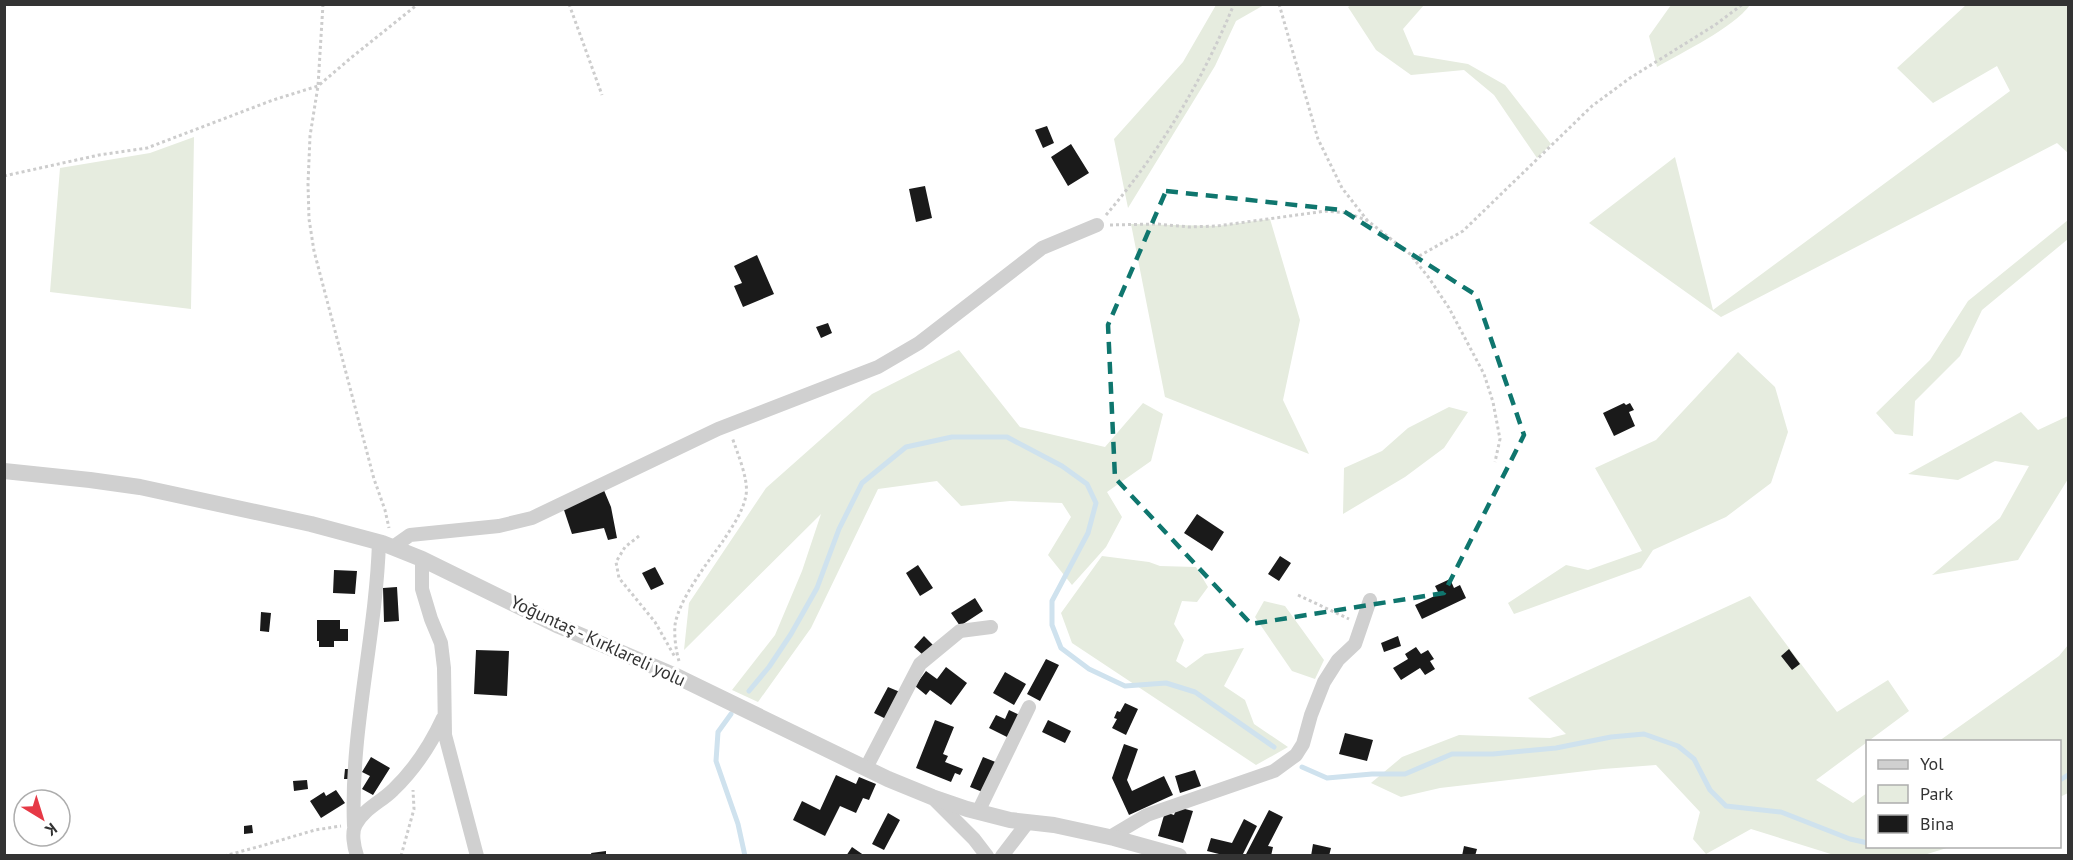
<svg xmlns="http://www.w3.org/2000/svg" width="2073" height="860" font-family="'PT Sans',sans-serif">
<rect width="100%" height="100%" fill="#fff"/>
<!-- green -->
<path fill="#e6ecdf" d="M1353,4l71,1 -21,24 11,26 54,9 37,21 46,59 -14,14 -43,-63 -30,-25 -53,5 -35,-25 -28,-43z
M1216,5h48l-28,16 -21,45 -87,142 -14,-69 69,-77z
M1671,5v-1l79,1c-17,23 -67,47 -93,62l-8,-31z
M1966,5h102v148l-11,-10 -336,174 -132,-94 86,-66 38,153 297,-219 -13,-25 -64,37 -36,-35z
M194,137l-3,172 -141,-17 10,-124 90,-15z
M1270,219l30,101 -17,80 26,54 -144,-57 -34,-173 86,2z
M2068,220v19l-86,71 -22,46 -45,45 -2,35 -18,-2 -19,-21 54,-53 38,-59z
M959,350l61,77 85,20 38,-44 20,11 -12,47 -44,31 15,25 -16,30 -34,38 -24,-30 23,-38 -9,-14 -52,-2 -49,5 -24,-25 -59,8 -67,139 -53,74 -26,-12 43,-55 27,-64 19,-57 -137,136 5,-47 77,-115 106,-94z
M1738,352l37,35 13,45 -17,51 -45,34 -73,33 -12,18 -127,46 -6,-11 58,-38 22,5 54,-19 -47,-83 61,-28z
M1449,407l19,5 -24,36 -39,29 -62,37 1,-46 38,-17 26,-23z
M2021,412l17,18 30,-14v63l-50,81 -86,15 68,-57 29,-52 -34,-5 -37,19 -50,-6z
M1102,556l47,6 11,4 36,1 12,20 -11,15 -15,-1 -8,23 10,16 -8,21 10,7 19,-14 39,-6 -20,38 21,14 9,24 34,23 -32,18 -184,-122 -11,-30z
M1750,596l87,116 51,-32 21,31 -93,69 37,23 14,-10 1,53 82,1 -26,8h-90l-83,-26 -45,25 -13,-15 7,-27 -44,-47 -53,4 -163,19 -39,9 -30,-14 31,-26 57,-22 91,3 16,-4 -38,-36z
M1264,601l21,5 39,54 -9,19 -23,-8 -37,-54z
M2068,645v148l-8,4v-55l-121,-1 120,-85z"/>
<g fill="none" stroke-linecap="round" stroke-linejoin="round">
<!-- stream -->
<path stroke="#cfe2ee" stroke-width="5" d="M749,691l20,-24 22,-33 26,-46 22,-59 23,-46 44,-36 46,-10h55l55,29 25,18 9,19 -8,30 -36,68v24l9,23 28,21 36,17 41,-3 29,9 79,55
M731,714l-13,18 -2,29 22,63 7,32
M1302,767l25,11 45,-4h33l47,-20h41l63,-6 55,-11 33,-3 34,12 16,13 16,31 16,16 55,6 69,27 18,4
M2060,780l8,-5"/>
</g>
<!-- building -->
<path fill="#1a1a1a" d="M1047,126l7,17 -11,5 -8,-18z
M1071,144l18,29 -21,13 -17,-29z
M925,186l7,32 -16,4 -7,-33z
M757,255l17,39 -31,13 -9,-21 8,-3 -8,-17z
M828,323l4,10 -11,5 -5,-11z
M1624,403l2,2 4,-2 4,7 -5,2 6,14 -21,10 -11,-23z
M603,488l8,19 6,31 -9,2 -4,-12 -32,6 -9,-27z
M1197,514l27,18 -12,19 -28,-18z
M1280,556l11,7 -12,18 -11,-7z
M918,565l15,23 -13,8 -14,-23z
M655,567l9,17 -13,6 -9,-17z
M334,570l23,1 -2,23 -22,-1z
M1450,579l4,9 6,-3 6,13 -44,21 -7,-14 24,-11 -4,-8z
M397,587l2,34 -15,1 -1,-34z
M975,598l8,13 -23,15 -9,-13z
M261,612l10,1 -2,19 -9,-1z
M317,620h23v9h8v12h-14v6h-15v-6h-2z
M924,636l9,9 -10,10 -9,-8z
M1398,636l3,10 -17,6 -3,-9z
M1416,647l5,7 7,-4 6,9 -4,2 5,8 -10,6 -5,-7 -19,12 -8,-12 15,-9 -3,-5z
M1789,649l11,15 -8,6 -11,-14z
M476,650l33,1 -2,45 -33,-2z
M1046,659l13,6 -19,36 -13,-7z
M946,667l21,16 -16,22 -21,-15 -4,5 -11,-9 11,-15 11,8z
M1005,672l21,12 -12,21 -21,-12z
M888,687l12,5 -14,27 -12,-6z
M1125,703l13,6 -12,26 -14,-7 5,-9 -3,-1 3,-7 3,1z
M1009,710l13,6 -11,23 -22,-11 7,-13 9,4z
M935,720l19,7 -11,27 5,2 -3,6 18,7 -3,6 -5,-2 -4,9 -35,-14z
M1048,720l23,11 -6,12 -23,-11z
M1345,733l28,7 -6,21 -28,-7z
M1124,744l14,5 -11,31 5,11 32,-15 9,19 -44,20 -17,-37z
M371,757l19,11 -17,27 -11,-6 8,-13 -8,-4z
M983,757l15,6 -13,30 -15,-6z
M345,769h5v10h-6z
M1195,770l6,16 -21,7 -5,-17z
M836,775l20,9 3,-7 17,7 -7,16 -6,-2 -7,15 -16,-7 -15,30 -32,-16 9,-19 18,9z
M307,780l1,9 -14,2 -1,-10z
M336,790l9,13 -24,15 -11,-17 14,-9 2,4z
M1177,807l16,4 -10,32 -25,-7 7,-24 9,3z
M1269,810l14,7 -15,29 5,1 -2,9h-26z
M888,813l12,7 -16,30 -12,-6z
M1244,819l13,7 -15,30h-15l-20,-5 4,-13 21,5z
M252,825l1,8 -9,1v-8z
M1313,844l18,4 -2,8h-18z
M1464,846l13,3 -2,7h-13z
M852,847l13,9h-19z
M606,851v5h-14l-1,-3z"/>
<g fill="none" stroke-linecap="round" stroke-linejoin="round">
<!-- path -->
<path stroke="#cdcdcd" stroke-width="3" stroke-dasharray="3 3" stroke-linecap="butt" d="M323,4l-5,82 -8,50 -2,48 1,35 5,32 60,228 11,31 4,18
M569,4l33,91
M1279,4l39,135 24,49 25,32
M4,176l95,-21 48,-7 126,-48 45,-14 34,-29 66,-53
M1106,215c53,-62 97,-135 128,-211
M1110,225l47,-1 32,3 28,-1 109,-15 22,2 20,8 42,33 19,24 20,30 35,66 9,28 7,37 -5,23
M1414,259l49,-28 129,-125 38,-28 85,-53 28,-21
M639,536l-14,11 -9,15 3,16 36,44 20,35
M1298,595l51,24
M679,661c-3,-10 -5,-25 -4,-36 4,-26 33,-63 48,-84 9,-14 20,-29 23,-46 3,-15 -9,-43 -14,-58
M224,856l37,-10 54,-16 26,-4
M401,856l13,-47 -1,-19"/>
<!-- minor -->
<path stroke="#d0d0d0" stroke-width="14" d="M393,547l17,-12 89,-9 33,-8 186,-89 160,-62 41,-24 123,-95 55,-23
M422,559v30l9,30 10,24 3,25 1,67 32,121
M866,768l54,-104 40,-33 31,-4
M933,798l41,41 13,17
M978,812l51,-105
M354,826c-4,-95 22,-189 25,-284
M1110,837l37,-22 127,-44 22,-16 7,-11 8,-29 13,-33 14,-22 17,-16 15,-44
M357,856c-3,-9 -6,-24 -1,-32 9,-16 25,-22 37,-34 21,-20 38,-46 50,-72
M1002,856l26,-34"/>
<!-- tertiary -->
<path stroke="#d0d0d0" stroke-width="16" d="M4,471l86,9 50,7 171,37 71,19 40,16 137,67 117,50 212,103 44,18 35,12 43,11 44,5 60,13 65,18"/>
</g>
<!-- marked area -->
<path fill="none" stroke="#0f766e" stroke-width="4.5" stroke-dasharray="12 8" stroke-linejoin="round" d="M1166,191l176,19 134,85 48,140 -80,158 -193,31 -136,-146 -7,-153z"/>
<g text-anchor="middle" stroke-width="6" stroke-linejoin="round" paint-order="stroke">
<!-- street labels -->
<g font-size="18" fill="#333" stroke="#fff">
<text transform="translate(598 641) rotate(25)" y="6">Yoğuntaş - Kırklareli yolu</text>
</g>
</g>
<!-- border -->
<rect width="2073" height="860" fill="none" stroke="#333333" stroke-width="12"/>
<!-- legend -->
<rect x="1866" y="740" width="195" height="108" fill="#ffffff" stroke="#adadad" stroke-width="1.5"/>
<rect x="1878" y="760" width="30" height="9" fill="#d0d0d0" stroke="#adadad" stroke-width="1.5"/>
<text x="1920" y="770" font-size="18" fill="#333333">Yol</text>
<rect x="1878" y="785" width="30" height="18" fill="#e6ecdf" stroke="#adadad" stroke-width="1.5"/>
<text x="1920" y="800" font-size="18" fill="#333333">Park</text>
<rect x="1878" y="815" width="30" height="18" fill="#1a1a1a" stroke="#adadad" stroke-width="1.5"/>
<text x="1920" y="830" font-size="18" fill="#333333">Bina</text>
<!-- north arrow -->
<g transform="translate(42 818) rotate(142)"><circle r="28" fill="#ffffff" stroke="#adadad" stroke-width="1.5"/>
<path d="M0-4.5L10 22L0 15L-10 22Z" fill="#e63946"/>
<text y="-9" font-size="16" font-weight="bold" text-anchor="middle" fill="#333333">K</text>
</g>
</svg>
